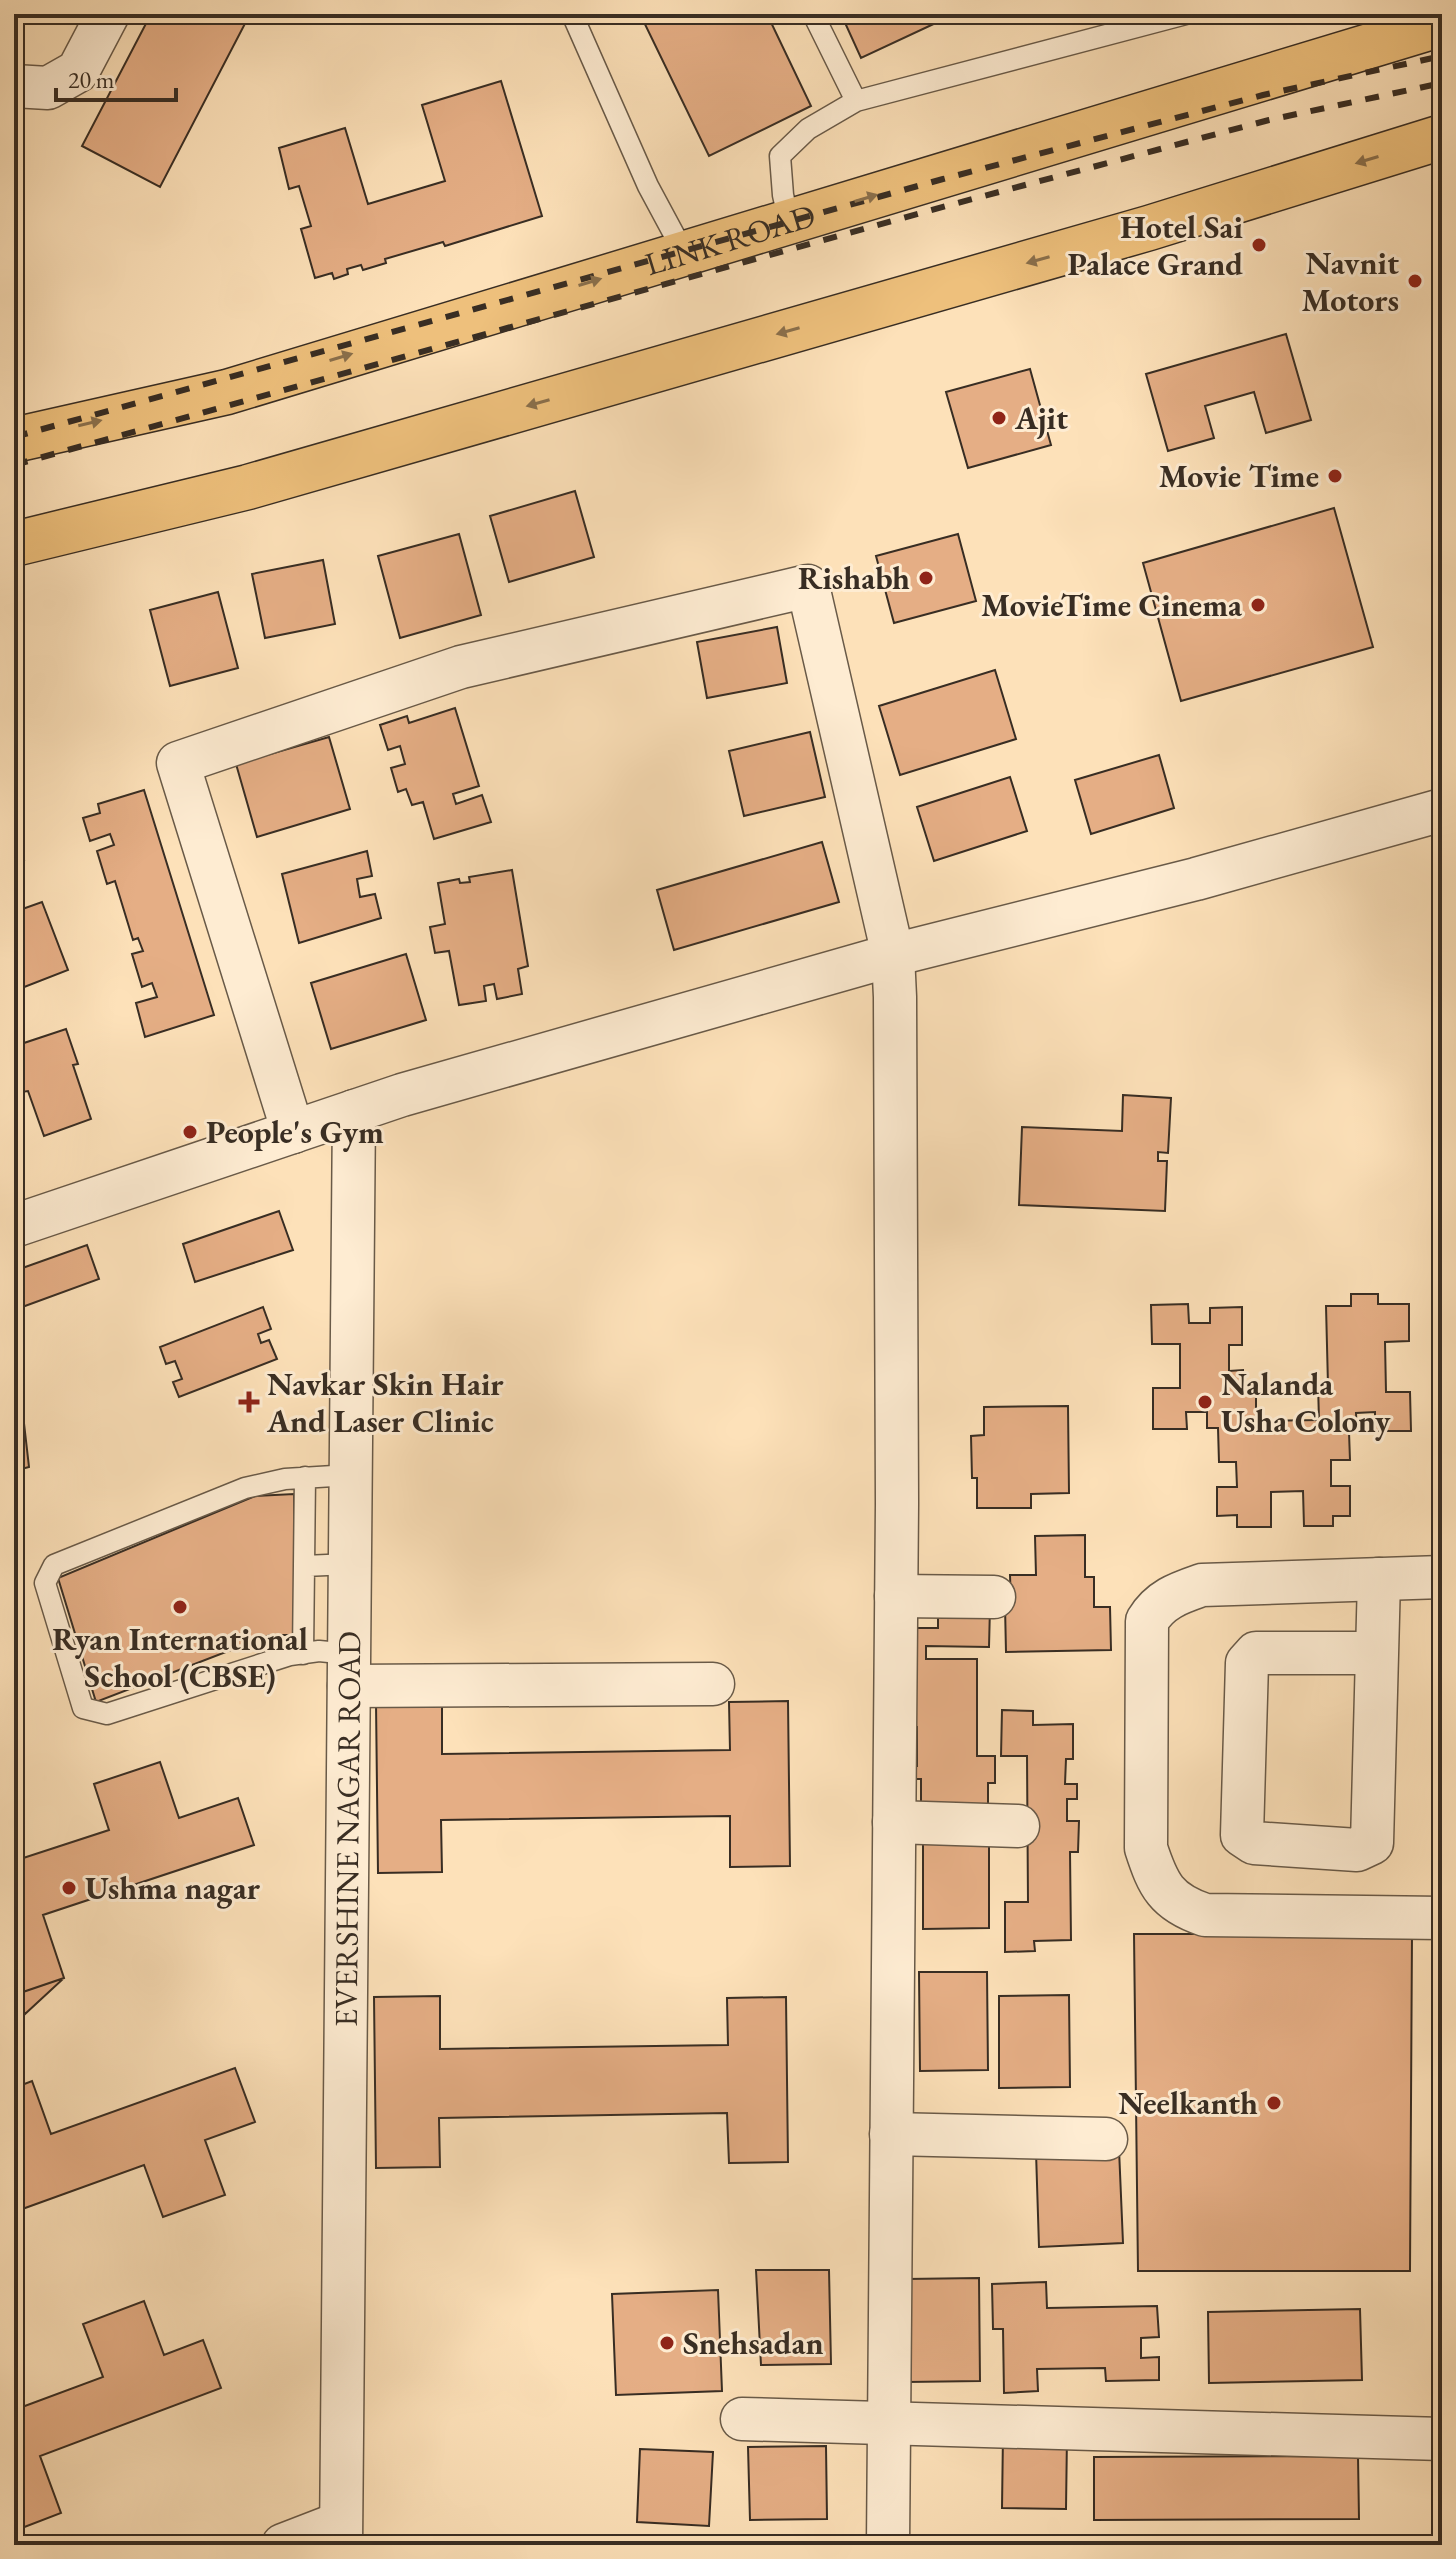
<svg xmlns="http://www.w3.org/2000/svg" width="1456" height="2559" font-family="'EB Garamond',serif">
<rect width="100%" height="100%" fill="#fde1b9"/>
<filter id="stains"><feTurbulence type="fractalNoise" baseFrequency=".0025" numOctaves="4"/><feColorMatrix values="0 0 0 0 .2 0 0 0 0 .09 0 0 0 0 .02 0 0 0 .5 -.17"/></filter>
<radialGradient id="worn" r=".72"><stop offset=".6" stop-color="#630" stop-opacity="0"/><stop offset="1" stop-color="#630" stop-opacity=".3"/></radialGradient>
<!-- building -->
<path fill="#e5ae85" stroke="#382d23" stroke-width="2" d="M151,14h99l-90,173 -78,-41z
M640,14h127l44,92 -102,50z
M841,14h114l-94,44z
M501,81l41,135 -97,30 -2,-4 -58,17 1,4 -23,7 -2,-5 -14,4 1,5 -14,5 -2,-6 -17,5 -14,-49 10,-3 -12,-40 -10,3 -10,-41 66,-20 23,76 77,-23 -23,-76z
M1286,334l25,86 -45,13 -12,-41 -49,14 9,32 -46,13 -22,-77z
M1030,369l21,76 -83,23 -22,-76z
M575,491l19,66 -85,25 -19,-66z
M1334,508l39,139 -192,54 -38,-138z
M459,534l22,81 -81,23 -22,-82z
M958,534l18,67 -82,22 -18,-67z
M323,560l12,64 -70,14 -13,-64z
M218,592l20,76 -68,18 -20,-76z
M777,627l10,56 -80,15 -10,-56z
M995,670l21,69 -116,36 -21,-69z
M455,708l24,78 -26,8 3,10 26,-9 9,27 -57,17 -11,-37 -11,3 -6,-16 -8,3 -7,-24 14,-4 -5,-18 -12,4 -8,-25 27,-9 2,7z
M810,732l15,65 -81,19 -15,-65z
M329,737l21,72 -93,28 -21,-73z
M1159,755l15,53 -83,26 -16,-54z
M1010,777l17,54 -93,30 -17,-54z
M144,790l70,225 -69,22 -9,-34 21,-6 -5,-14 -10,4 -10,-33 11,-3 -5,-13 -5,2 -18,-59 -8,3 -10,-33 17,-6 -4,-11 -20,7 -7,-23 17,-5 -2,-9z
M14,832l10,28 -10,4z
M822,842l17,60 -165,48 -17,-60z
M367,851l5,25 -15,3 3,18 15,-3 6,24 -82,25 -17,-69z
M512,870l16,96 -10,3 4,25 -25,5 -3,-15 -10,2 2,15 -27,4 -10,-54 -14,2 -5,-26 15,-3 -7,-41 21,-4 1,4 10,-1 -1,-5z
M42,902l26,68 -54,21v-79z
M406,954l20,66 -95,29 -20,-66z
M66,1029l12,35 -5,1 18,54 -47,17 -16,-45 -6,1 -7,-20 8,-3 -8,-23z
M1123,1095l48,3 -3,55 -10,-1v9h9l-2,50 -146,-6 3,-78 100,4z
M279,1211l14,39 -98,32 -12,-38z
M87,1245l12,34 -85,31v-39z
M1351,1294h27v10h31v37l-24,1 1,50h24l1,39h-36v-19l-19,1 1,19h-8l1,28h-19v26h19v30h-17v10h-29l-1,-35 -32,1v35h-34v-12l-20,1v-29h20l-1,-25h-17l-1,-34h-11v-16h-21l1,17h-34v-41h27v-44h-28l-1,-39 37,-1 1,19h21v-15l32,-1v38h-13v26l14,-1v16h13v35l63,-1 -1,-35h10l-2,-79h25z
M263,1307l8,22 -13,5 3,9 8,-3 8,19 -98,38 -6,-15 9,-3 -7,-18 -9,3 -6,-17z
M14,1336l15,131 -15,4z
M1068,1406l1,87 -38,1v14h-54v-30h-5l-1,-42 13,-1v-28z
M294,1494l1,141h-25l-174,67 -38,-124 197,-82z
M1085,1535v42h9v30h16l1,43 -105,2 -1,-46h6l-1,-31h26l-1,-39z
M938,1606l52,1 -1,40 -63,-1v13h51v97h18v27h-7v28h-67v-32h-10v-13h6v-39h-5v-99h26z
M788,1701l2,165 -60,1v-51l-289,4 1,52 -64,1 -2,-170 66,-1v52l288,-4 -1,-48z
M1002,1710l31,1v14l40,-1v35h-7l-1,25h12v15h-10v22h12l-1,31h-8l1,88 -37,1 1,10 -30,1v-50h23l-1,-146h-26z
M160,1762l19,56 59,-20 16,47 -211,70 21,63 -50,17v-134l95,-31 -15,-46z
M160,1762l19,56 59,-20 16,47 -211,70 21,63 -39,36 -11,-24v-129l95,-31 -15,-46z
M989,1834v94l-66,1v-94z
M1134,1934h278l-2,337h-272z
M919,1972h68l1,98 -68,1z
M1069,1995l1,92 -71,1v-92z
M440,1996v53l288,-4 -1,-47 59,-1 2,165 -59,1 -2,-50 -288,5 1,49 -64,1 -2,-171z
M235,2068l20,54 -50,18 20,55 -62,22 -19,-52 -130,47v-124l18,-7 19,53z
M1119,2149l4,94 -84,4 -3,-95z
M756,2270h73l2,94 -70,1z
M979,2278l1,103 -73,1 -1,-103z
M1046,2282l1,26 110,-2 2,31 -18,1v20l18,-1v23l-53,1 -1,-13 -68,1 1,22 -34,2 -1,-64h-10l-1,-45z
M718,2290l4,101 -106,4 -4,-101z
M144,2301l20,54 39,-15 18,48 -181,68 21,57 -47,18v-121l89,-33 -20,-53z
M1360,2309l2,71 -153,3 -1,-71z
M1003,2434l64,1 -1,74 -64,-1z
M826,2446l1,73 -77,1 -2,-73z
M640,2449l73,3 -4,74 -72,-4z
M1358,2456l1,63 -265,1v-63z"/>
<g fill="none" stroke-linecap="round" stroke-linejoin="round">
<defs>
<path id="service" d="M572,14l76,172 36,67
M813,14l43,87
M789,222l-6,-27 -3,-39 28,-27 48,-28 330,-87
M304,1566l46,-2
M303,1654l2,-177
M349,1654l-30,-3 -29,4 -183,59 -24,-6 -38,-125 9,-18 191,-77 40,-9 65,-4"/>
<g id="minor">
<path d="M14,86l34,2 30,-17 30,-57"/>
<path d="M293,1132l-115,-369 283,-96 347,-81 85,369 2,42 2,507 -9,1041"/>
<path d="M14,1226l388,-131 491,-140 303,-76 246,-69"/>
<path d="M1442,1577l-240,8c-23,8 -42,14 -55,36l-1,227c12,37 20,54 59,67l237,3"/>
<path d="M896,1596l98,1"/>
<path d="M1377,1653h-121l-9,10 -5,172 12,8 103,7 15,-7 7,-264"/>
<path d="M349,1686l364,-2"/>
<path d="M894,1822l124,4"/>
<path d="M891,2134l215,5"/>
<path d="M742,2419l700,20"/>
<path d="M283,2545l57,-22"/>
<path id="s1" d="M341,2545l13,-1434"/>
</g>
<g id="primary">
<path id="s2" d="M14,440l213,-48 1215,-368"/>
<path d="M14,544l234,-57 901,-259 293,-91"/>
</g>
</defs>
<!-- service casing -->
<use href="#service" stroke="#695a48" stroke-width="23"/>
<!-- minor casing -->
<use href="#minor" stroke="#695a48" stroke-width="45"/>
<!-- primary casing -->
<use href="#primary" stroke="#382d23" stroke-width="47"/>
<!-- service -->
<use href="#service" stroke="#feecd2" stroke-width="20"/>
<!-- minor -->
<use href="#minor" stroke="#feecd2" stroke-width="42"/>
<!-- primary -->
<use href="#primary" stroke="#eec07c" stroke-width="44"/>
<!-- rail -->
<path stroke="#382d23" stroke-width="6" stroke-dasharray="14 14" stroke-linecap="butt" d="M14,437l929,-258 320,-84 179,-39
M14,465l936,-260 319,-85 173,-37"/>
</g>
<!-- one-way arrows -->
<defs><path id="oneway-solid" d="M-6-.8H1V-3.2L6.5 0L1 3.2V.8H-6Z" transform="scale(2)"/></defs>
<g fill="#8a6f4b">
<use href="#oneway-solid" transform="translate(1367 160) rotate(163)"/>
<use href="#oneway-solid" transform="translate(866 198) rotate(-17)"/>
<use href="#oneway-solid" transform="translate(1038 260) rotate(164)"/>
<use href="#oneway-solid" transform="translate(590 282) rotate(-17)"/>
<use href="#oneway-solid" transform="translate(788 331) rotate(164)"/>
<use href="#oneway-solid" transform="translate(341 357) rotate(-17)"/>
<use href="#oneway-solid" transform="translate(538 403) rotate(164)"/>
<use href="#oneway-solid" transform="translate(90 423) rotate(-13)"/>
</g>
<!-- markers -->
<g fill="#8f2418" stroke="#feecd2" stroke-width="3">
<circle cx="1259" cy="245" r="8"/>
<circle cx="1415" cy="281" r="8"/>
<circle cx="999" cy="418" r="8"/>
<circle cx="1335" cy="476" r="8"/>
<circle cx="926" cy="578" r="8"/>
<circle cx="1258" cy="605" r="8"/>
<circle cx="190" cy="1132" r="8"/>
<path d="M245 1390h8v8h8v8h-8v8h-8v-8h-8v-8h8z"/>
<circle cx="1205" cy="1402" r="8"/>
<circle cx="180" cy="1607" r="8"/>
<circle cx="69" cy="1888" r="8"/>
<circle cx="1274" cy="2103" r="8"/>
<circle cx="667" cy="2343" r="8"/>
</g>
<g text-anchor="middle" stroke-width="6" stroke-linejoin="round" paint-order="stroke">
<!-- poi labels -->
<g font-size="32" font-weight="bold" fill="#382d23" stroke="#feecd2" text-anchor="end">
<text x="1243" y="238">Hotel Sai<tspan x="1243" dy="37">Palace Grand</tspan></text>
<text x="1399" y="274">Navnit<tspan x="1399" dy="37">Motors</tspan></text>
<text x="1015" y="429" text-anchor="start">Ajit</text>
<text x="1319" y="487">Movie Time</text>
<text x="910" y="589">Rishabh</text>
<text x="1242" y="616">MovieTime Cinema</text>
<text x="206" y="1143" text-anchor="start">People's Gym</text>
<text x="267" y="1395" text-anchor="start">Navkar Skin Hair<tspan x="267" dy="37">And Laser Clinic</tspan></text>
<text x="1221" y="1395" text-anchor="start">Nalanda<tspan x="1221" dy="37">Usha Colony</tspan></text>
<text x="180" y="1650" text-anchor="middle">Ryan International<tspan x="180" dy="37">School (CBSE)</tspan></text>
<text x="85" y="1899" text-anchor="start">Ushma nagar</text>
<text x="1258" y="2114">Neelkanth</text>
<text x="683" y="2354" text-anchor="start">Snehsadan</text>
</g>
<!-- street labels -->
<g font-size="32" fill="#382d23" stroke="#feecd2">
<text dy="11" stroke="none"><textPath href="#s2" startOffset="744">LINK ROAD</textPath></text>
<text dy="11" stroke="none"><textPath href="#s1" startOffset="716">EVERSHINE NAGAR ROAD</textPath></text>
</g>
</g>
<!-- margin -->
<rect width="1456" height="2559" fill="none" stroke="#fde1b9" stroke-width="48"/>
<rect x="16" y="16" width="1424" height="2527" fill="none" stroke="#382d23" stroke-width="4"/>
<rect x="24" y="24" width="1408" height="2511" fill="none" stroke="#382d23" stroke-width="2"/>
<!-- scale -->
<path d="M56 88v12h120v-12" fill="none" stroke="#382d23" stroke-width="4"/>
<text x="68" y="88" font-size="24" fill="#382d23" stroke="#feecd2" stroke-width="6" paint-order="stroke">20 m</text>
<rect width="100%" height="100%" filter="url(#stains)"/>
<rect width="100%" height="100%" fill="url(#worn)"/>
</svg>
